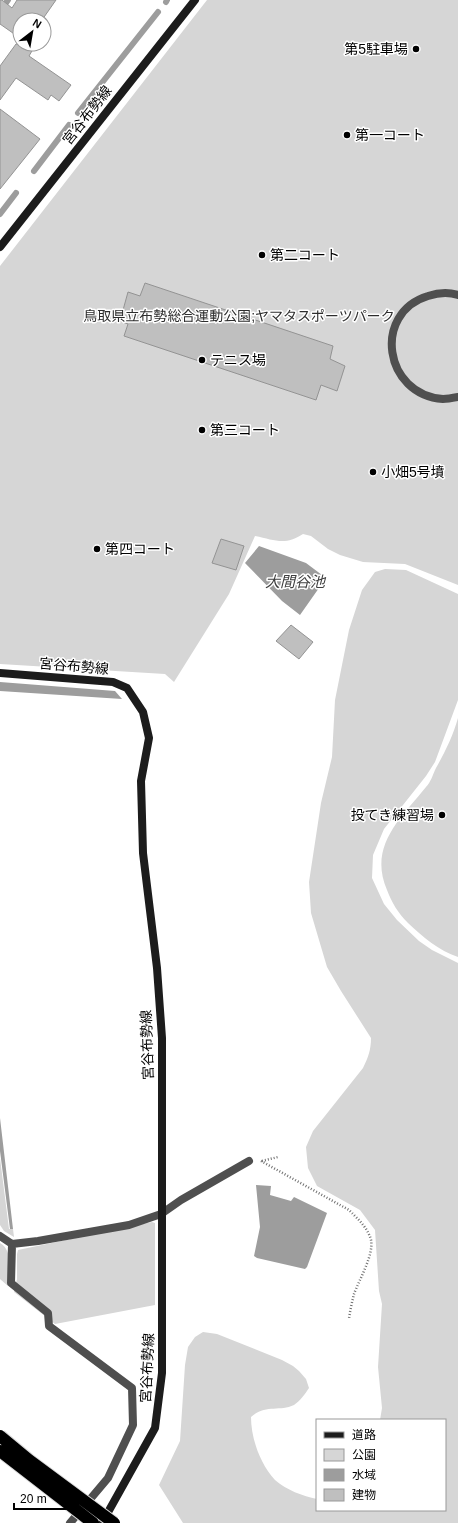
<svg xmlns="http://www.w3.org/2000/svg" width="458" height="1523" font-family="Arial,'Noto Sans JP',sans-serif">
<rect width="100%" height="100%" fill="#fff"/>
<!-- green -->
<path fill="#d6d6d6" d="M207,0h251v585l-53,-21 -42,-2 -23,-7 -12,-6 -17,-13 -8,-2c-18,12 -28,6 -48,2l-26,58 -55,88 -9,-8 -165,-10v-398z
M385,569l21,1 52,24v106l-23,62 -9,14 -42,53 -11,26 -1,23 12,26 13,16 22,21 13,9 26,13v560h-275l-24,-38 21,-44 5,-76 3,-18 7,-10 8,-5 14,2 65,26 11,6 6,5 7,8 3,9c-4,6 -9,13 -15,17 -15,7 -29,-1 -43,12 0,21 9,47 24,63 11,10 28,16 42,19v11h128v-90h-65l2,-12 -4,-41 4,-63 -3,-13 -4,-61 -15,-20 -43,-24 -9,-18 -2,-21 7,-16 50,-63c5,-10 8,-18 8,-30l-30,-47 -14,-24 -16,-54 -2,-31 12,-79 11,-46 3,-57 14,-70 13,-40 13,-18z
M458,718v239c-19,-6 -36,-21 -50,-34 -10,-10 -16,-20 -21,-33 -19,-44 14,-72 39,-103 5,-5 7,-13 10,-19 9,-16 17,-32 22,-50z
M0,1158l9,71h4l1,8 -10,-6 -4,-6z
M152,1222l3,1v82l-100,19 -41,-32 3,-13v-25l1,-4z
M0,1243c13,7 10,30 8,43l-8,-7z"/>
<!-- water -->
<path fill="#9d9d9d" d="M259,546l47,17 20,15 -26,37 -18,-14 -37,-38z
M0,682l115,9 7,8 -122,-8z
M0,1118l13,111h-3l-10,-78z
M256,1185l15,1 -1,9 21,6 3,-4 33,16 -20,54 -2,2 -48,-11 -3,-2 6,-29z"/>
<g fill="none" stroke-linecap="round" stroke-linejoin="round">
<!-- stream -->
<path stroke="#9d9d9d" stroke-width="6" d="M166,2l1,-2
M0,11l8,-11
M78,113l80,-101
M34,171l35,-46
M0,214l16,-21"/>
</g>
<!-- building -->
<path fill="#bfbfbf" stroke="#939393" d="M0,0h2l10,8 5,-8h39l-14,20h-22v18l-20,-14z
M16,44h20l-7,12 42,29 -12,16 -8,-6 -3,5 -32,-22 -16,22v-34z
M0,109l40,30 -40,50z
M145,283l188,63 -3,13 15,7 -8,25 -16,-6 -5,15 -192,-64 4,-12 -8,-3 8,-29 12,4z
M221,539l23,7 -8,24 -24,-7z
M291,625l22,17 -14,17 -23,-18z"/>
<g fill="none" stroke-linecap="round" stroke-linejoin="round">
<!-- path -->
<path stroke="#717171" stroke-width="2.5" stroke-dasharray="1 2" stroke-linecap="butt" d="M261,1161l88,49c9,9 19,18 22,30 3,15 -12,40 -17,54 -2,8 -4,17 -5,25
M262,1161l16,-4"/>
<!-- street -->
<path stroke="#4f4f4f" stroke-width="8" d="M458,295c-9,-3 -21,-2 -30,1 -56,17 -44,99 15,103 5,0 10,-1 15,-2
M0,1236l12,8 26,-3 91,-16 32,-11 20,-14 68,-39
M12,1244l-1,39 37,30 1,13 83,62 1,37 -25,53 -38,45"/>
<!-- secondary -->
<path stroke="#1c1c1c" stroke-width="8" d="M0,247l195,-247
M0,673l113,9 14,6 16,24 6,26 -8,43 2,72 14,115 5,70v335l-7,55 -53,95"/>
<defs>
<path id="highway-bridge" d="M0,1436l29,24 85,63
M0,1451l93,72"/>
</defs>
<!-- highway-bridge casing -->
<use href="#highway-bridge" stroke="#dbdbdb" stroke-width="14" stroke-linecap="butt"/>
<!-- highway-bridge -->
<use href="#highway-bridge" stroke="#000" stroke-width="12"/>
</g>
<!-- markers -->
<g fill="#000" stroke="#fff" stroke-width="1.5">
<circle cx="416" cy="49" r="4"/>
<circle cx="347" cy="135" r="4"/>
<circle cx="262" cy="255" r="4"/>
<circle cx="202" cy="360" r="4"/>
<circle cx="202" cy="430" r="4"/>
<circle cx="373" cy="472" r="4"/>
<circle cx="97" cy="549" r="4"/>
<circle cx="442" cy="815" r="4"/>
</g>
<g text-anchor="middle" stroke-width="3" stroke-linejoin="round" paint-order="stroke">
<!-- poi labels -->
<g font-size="14" fill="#000" stroke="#fff" text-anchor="start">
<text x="408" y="54" text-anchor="end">第5駐車場</text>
<text x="355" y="140">第一コート</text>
<text x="270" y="260">第二コート</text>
<text x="210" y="365">テニス場</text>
<text x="210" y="435">第三コート</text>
<text x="381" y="477">小畑5号墳</text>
<text x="105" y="554">第四コート</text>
<text x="434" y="820" text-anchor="end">投てき練習場</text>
</g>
<!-- street labels -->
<g font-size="14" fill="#000" stroke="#fff">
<text transform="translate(87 115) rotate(-52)" y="5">宮谷布勢線</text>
<text transform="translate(74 666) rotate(5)" y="5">宮谷布勢線</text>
<text transform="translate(147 1045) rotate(-92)" y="5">宮谷布勢線</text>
<text transform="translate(147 1368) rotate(-87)" y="5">宮谷布勢線</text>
</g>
<!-- park labels -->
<g font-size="14" fill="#2d2d2d" stroke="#fff">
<text x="239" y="321">鳥取県立布勢総合運動公園;ヤマタスポーツパーク</text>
</g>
<!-- water labels -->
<g font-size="15" font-style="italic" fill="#3e3e3e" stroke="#fff">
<text x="295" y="587">大間谷池</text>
</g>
</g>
<!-- legend -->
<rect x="316" y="1419" width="130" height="92" fill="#ffffff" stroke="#999999"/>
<rect x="324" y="1432" width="20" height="6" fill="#1c1c1c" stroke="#999999"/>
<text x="352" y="1439" font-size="12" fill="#000000">道路</text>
<rect x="324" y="1449" width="20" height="12" fill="#d6d6d6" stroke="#999999"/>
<text x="352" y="1459" font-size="12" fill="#000000">公園</text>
<rect x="324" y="1469" width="20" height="12" fill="#9d9d9d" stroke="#999999"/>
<text x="352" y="1479" font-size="12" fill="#000000">水域</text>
<rect x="324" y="1489" width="20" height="12" fill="#bfbfbf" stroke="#999999"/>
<text x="352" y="1499" font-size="12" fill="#000000">建物</text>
<!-- north arrow -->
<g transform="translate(32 32) rotate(31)"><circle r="19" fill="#ffffff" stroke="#999999"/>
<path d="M0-3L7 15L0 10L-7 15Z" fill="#000000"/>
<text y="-6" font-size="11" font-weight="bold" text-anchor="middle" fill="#000000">N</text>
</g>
<!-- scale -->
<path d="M14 1503v6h58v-6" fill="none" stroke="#000000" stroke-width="2"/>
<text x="20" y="1503" font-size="12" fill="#000000" stroke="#ffffff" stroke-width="3" paint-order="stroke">20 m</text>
</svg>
